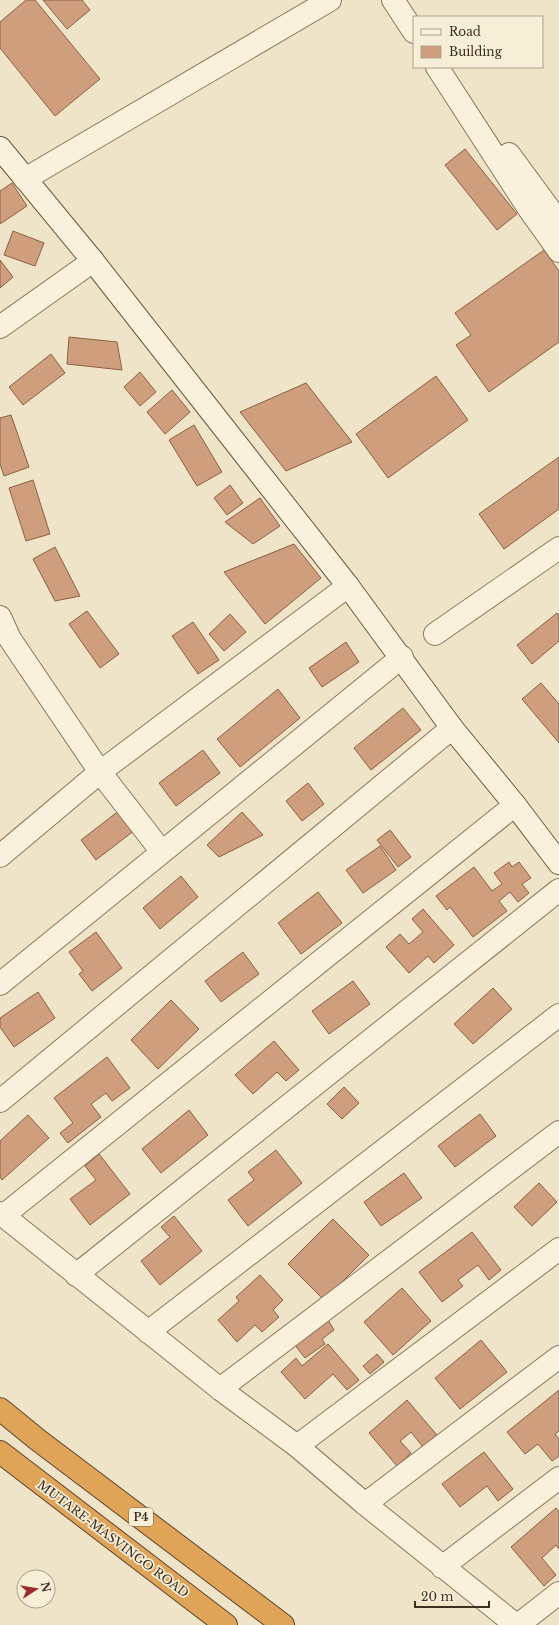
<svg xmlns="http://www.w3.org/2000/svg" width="559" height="1625" font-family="'Libre Baskerville',serif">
<rect width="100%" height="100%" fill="#f0e4c8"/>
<!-- building -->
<path fill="#cf9f7d" stroke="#8d5f41" d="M26,0h9l65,79 -45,37 -55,-68v-26z
M43,0h39l8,10 -23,19z
M465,149l52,65 -20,16 -52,-65z
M12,183l15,23 -27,18v-33z
M13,231l31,12 -9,23 -31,-11z
M544,250l15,21v71l-70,50 -33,-47 15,-10 -16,-22z
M0,260l13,17 -13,11z
M69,337l48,5 5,28 -55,-6z
M51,354l14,19 -42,32 -14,-18z
M140,372l16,20 -16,14 -16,-19z
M436,376l32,44 -80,58 -32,-44z
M306,383l46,59 -66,29 -46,-59z
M172,390l18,22 -25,22 -18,-22z
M11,415l18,52 -25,9 -4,-12v-46z
M194,425l28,47 -25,14 -28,-46z
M559,457v52l-55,40 -25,-35z
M33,480l17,54 -24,7 -17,-53z
M230,485l13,18 -16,12 -13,-17z
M260,498l20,28 -27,18 -28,-22z
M294,544l27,34 -56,46 -41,-52z
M55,547l25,49 -25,5 -22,-42z
M87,611l32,43 -19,14 -31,-44z
M557,613l2,2v26l-27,23 -15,-19z
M230,614l16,18 -22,19 -15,-17z
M193,622l26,38 -21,14 -26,-38z
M346,642l13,20 -37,25 -13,-19z
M541,683l18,21v39l-37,-44z
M278,689l22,29 -60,49 -23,-28z
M403,708l18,22 -50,40 -17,-22z
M203,750l17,23 -44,33 -17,-23z
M308,783l16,21 -22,17 -16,-20z
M120,810l15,20 -39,30 -15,-20z
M242,812l21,23 -44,22 -12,-12z
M390,830l21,27 -13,10 -21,-27z
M380,846l16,24 -33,23 -17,-23z
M509,862l3,5 7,-5 12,16 -9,6 7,9 -11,9 -8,-10 -11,9 8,10 -34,26 -23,-30 -3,3 -11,-14 38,-29 18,24 10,-7 -8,-11z
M181,876l17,21 -38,32 -17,-21z
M318,892l24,31 -41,31 -23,-31z
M423,909l31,36 -20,18 -6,-7 -19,17 -23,-26 14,-13 9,10 14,-12 -11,-13z
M96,932l26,36 -30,23 -13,-17 4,-3 -14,-19z
M243,952l16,22 -38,28 -16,-21z
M353,981l17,23 -41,30 -17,-23z
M493,988l19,21 -39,35 -19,-20z
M38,992l17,26 -41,29 -14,-20v-9z
M171,1000l28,29 -41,40 -27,-29z
M274,1041l25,29 -13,11 -9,-9 -24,22 -18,-19z
M107,1057l23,31 -18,13 -6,-8 -15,11 10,13 -33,26 -8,-10 13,-10 -19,-25z
M344,1087l15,16 -17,16 -15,-15z
M189,1110l19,25 -47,38 -19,-24z
M480,1114l16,22 -41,31 -17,-21z
M28,1115l21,23 -47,42 -2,-3v-36z
M276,1150l26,33 -54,43 -20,-26 26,-20 -6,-8z
M99,1154l31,40 -40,31 -20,-26 26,-19 -11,-14z
M404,1173l18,25 -41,28 -17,-24z
M539,1183l18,19 -25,24 -18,-19z
M174,1216l28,35 -42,34 -19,-24 29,-24 -9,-10z
M333,1219l36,36 -45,45 -36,-36z
M472,1232l29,38 -12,10 -11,-15 -20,15 5,6 -21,16 -23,-30z
M260,1275l23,25 -10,10 6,7 -17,15 -7,-7 -18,17 -19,-22 21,-19 -3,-4z
M402,1288l29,33 -38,34 -29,-33z
M328,1320l6,10 -12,9 3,5 -20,14 -11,-14z
M481,1340l26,32 -47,37 -25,-31z
M328,1344l31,36 -12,10 -14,-16 -28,25 -24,-27 15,-14 6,8z
M377,1354l7,8 -14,12 -7,-8z
M559,1390v41l-4,3 4,5v17l-7,5 -14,-17 -13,10 -18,-22z
M407,1400l30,35 -14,12 -12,-15 -11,9 11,12 -14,13 -28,-33z
M484,1452l29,37 -15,12 -11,-15 -27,21 -18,-23z
M556,1508l3,4v37l-3,-4 -14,13 14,17 -12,11 -33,-39z"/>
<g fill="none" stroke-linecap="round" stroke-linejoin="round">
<defs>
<path id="street" d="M393,0l21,32
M437,67l92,142 30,42
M509,154l50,68
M25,179l305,-179
M0,327l93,-66
M0,617l10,22 90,133 62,80
M435,634l124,-86
M0,856l100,-84 248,-186
M0,984l402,-327
M0,1101l452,-373
M0,1213l220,176 77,57 68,58 151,121
M3,1216l512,-411
M76,1275l483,-385
M148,1332l411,-317
M220,1389l339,-257
M297,1446l262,-197
M365,1504l194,-147
M442,1567l117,-89
M518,1625l41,-32"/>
<path id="secondary" d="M0,148l93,113 255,325 104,142 63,77 44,58"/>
<path id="highway" d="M0,1409l38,31 245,185
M0,1452l226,173"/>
</defs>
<!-- street casing -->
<use href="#street" stroke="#8d765c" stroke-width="24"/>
<!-- secondary casing -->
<use href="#secondary" stroke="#6f573f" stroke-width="24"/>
<!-- highway casing -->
<use href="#highway" stroke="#5b4430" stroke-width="24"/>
<!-- street -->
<use href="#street" stroke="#faf1dc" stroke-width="22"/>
<!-- secondary -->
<use href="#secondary" stroke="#faf1dc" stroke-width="22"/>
<!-- highway -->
<use href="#highway" stroke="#e0a458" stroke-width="22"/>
</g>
<g text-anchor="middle" stroke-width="3.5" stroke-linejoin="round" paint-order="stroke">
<!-- shield labels -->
<rect fill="#f7eed8" stroke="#756857" stroke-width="1" x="129" y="1508" width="24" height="18" rx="3"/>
<g font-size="11" font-weight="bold" fill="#3d2e20">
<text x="141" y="1521">P4</text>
</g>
<!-- street labels -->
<g font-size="12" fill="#3d2e20" stroke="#f7eed8">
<text transform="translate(113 1539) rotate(37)" y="4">MUTARE-MASVINGO ROAD</text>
</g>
</g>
<!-- legend -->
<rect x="413" y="16" width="130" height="52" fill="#f7eed8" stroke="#ada18e"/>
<rect x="421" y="29" width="20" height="6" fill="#faf1dc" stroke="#ada18e"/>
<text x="449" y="36" font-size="12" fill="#3d2e20">Road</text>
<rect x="421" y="46" width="20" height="12" fill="#cf9f7d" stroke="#ada18e"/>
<text x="449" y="56" font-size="12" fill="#3d2e20">Building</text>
<!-- north arrow -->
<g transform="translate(36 1589) rotate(78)"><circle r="19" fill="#f7eed8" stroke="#ada18e"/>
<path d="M0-3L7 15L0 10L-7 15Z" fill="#9e2a2b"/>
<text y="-6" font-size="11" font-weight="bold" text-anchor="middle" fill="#3d2e20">N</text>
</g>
<!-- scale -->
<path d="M415 1601v6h74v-6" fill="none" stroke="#3d2e20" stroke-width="2"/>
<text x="421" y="1601" font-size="12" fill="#3d2e20" stroke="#f7eed8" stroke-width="3" paint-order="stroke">20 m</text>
</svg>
